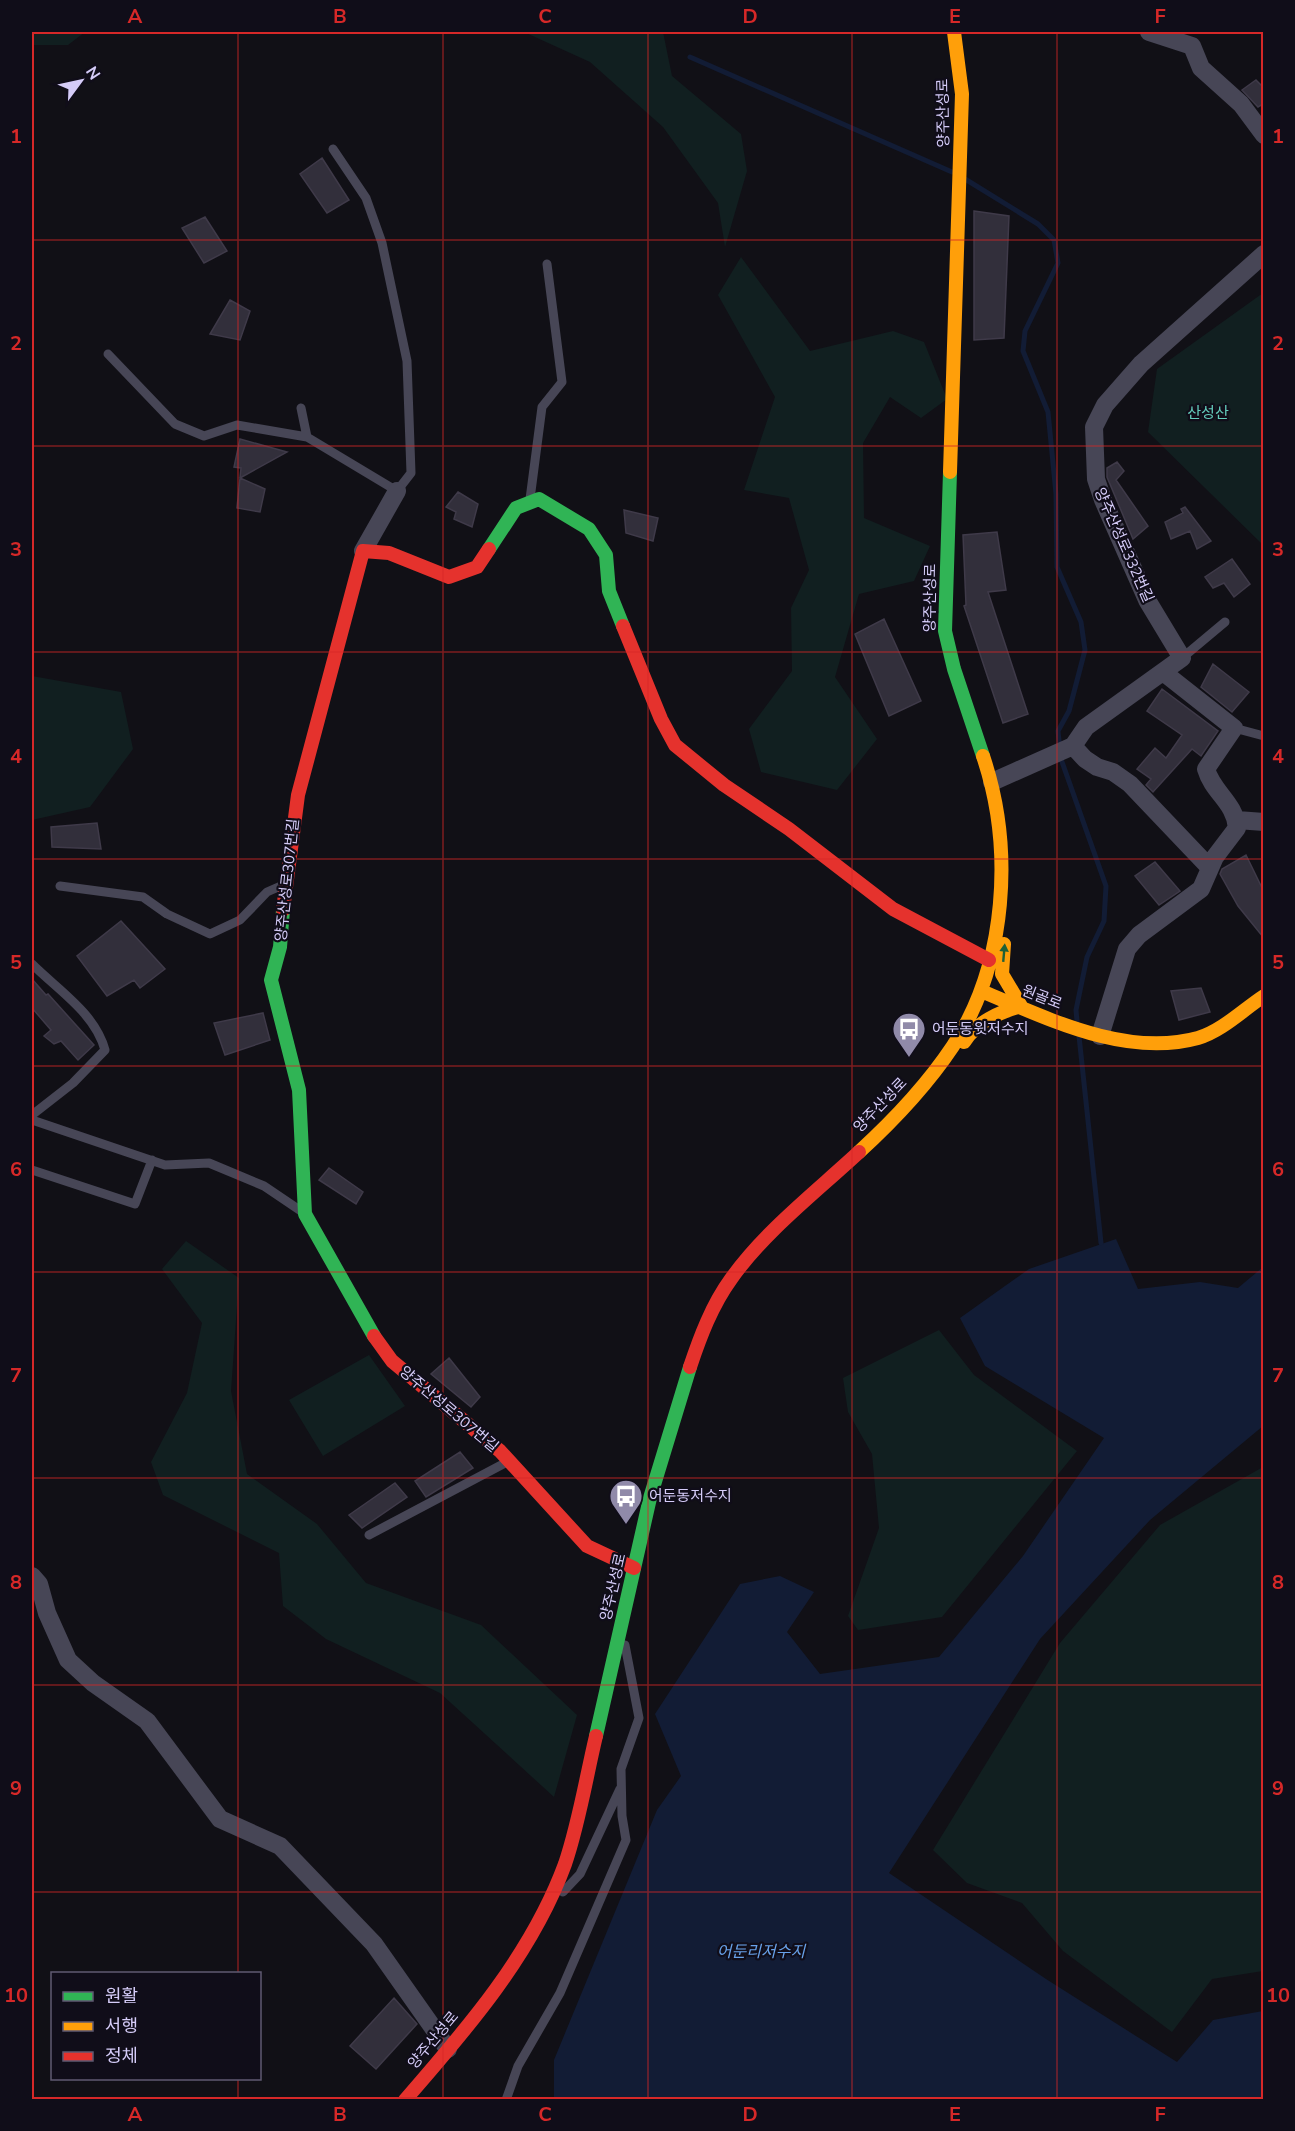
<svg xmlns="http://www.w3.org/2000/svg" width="1295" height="2131" font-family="'Nunito Sans','Noto Sans KR',sans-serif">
<rect width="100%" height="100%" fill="#111016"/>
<!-- green -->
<path fill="#111f20" d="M32,32h53l-17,13h-36z
M524,32h139l9,44 69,58 6,37 -22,76 -7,-44 -55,-76 -73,-65z
M741,257l69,94 83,-20 31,11 23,57 -26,19 -31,-21 -27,46 1,75 66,28 -16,35 -55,13 -24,83 42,62 -40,51 -76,-18 -12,-43 43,-58 -1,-63 18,-38 -20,-72 -45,-8 31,-93 -57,-102z
M1263,293v252l-115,-113 9,-63z
M32,676l89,16 12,57 -43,58 -58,13z
M186,1241l53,37 -8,113 16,83 70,50 49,59 115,42 96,90 -23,82 -114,-104 -114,-54 -43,-33 -4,-53 -116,-58 -12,-33 36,-69 15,-70 -40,-54z
M939,1330l35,45 103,76 -135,166 -84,13 -10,-14 31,-88 -7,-74 -24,-42 -5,-34z
M369,1355l36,51 -82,50 -34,-56z
M1263,1467v504l-51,8 -40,53 -109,-81 -41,-48 -55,-20 -34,-33 127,-207 100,-118z"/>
<!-- water -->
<path fill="#121c35" d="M1116,1239l22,50 62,-7 38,6 25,-21v159l-113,94 -110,119 -151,234 157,106 131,83 36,-42 50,-9v88h-709v-39l103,-250 24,-34 -26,-62 85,-130 40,-8 34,16 -27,40 33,42 119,-17 84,-101 81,-118 -119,-72 -25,-48 69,-49z"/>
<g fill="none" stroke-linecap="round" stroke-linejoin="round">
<!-- stream -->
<path stroke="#121c35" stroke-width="5" d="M690,57l262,115
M965,179l73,45 16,16 4,23 -33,68 -2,20 25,61 8,82 1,73 24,55 4,28 -16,61 -11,20 3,28 45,127 -2,35 -17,36 -11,53 1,11
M1079,1036l22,207"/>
</g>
<!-- building -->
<path fill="#322f3b" stroke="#3f3a49" stroke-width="1.5" d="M1256,80l7,7v17l-5,3 -16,-17z
M322,158l27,42 -22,13 -27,-39z
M974,211l35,5 -5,122 -30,2z
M205,217l22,34 -23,12 -22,-35z
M230,300l20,11 -10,29 -30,-6z
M240,439l47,13 -47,26 25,11 -5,23 -23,-4 4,-40 -7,-1z
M1117,462l7,9 -8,9 32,46 -15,13 -26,-62v-9z
M458,492l20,12 -6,23 -18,-8 2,-7 -10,-5z
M1185,507l26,34 -14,8 -7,-18 -19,8 -6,-17 18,-9 -2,-4z
M624,510l34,8 -5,23 -27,-8z
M997,532l9,58 -18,2 40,122 -25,9 -39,-117 2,-1 -3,-70z
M1232,559l18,25 -16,13 -10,-14 -11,5 -8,-11z
M884,619l37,82 -32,15 -34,-82z
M1213,664l36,28 -17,20 -31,-25z
M1162,689l56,42 -17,25 -9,-7 -39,43 -7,-7 5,-6 -14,-10 18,-21 11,10 16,-23 -35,-24z
M97,823l4,26 -49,-2 -1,-20z
M1246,855l17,35v47l-25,-31 -18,-32 2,-5z
M1155,862l25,29 -21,14 -24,-29z
M121,921l44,48 -25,19 -6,-8 -27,16 -30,-40z
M32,979l14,16 2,-1 46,51 -16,15 -17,-19 -7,3 -10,-8 7,-6 -19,-22z
M1201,988l9,24 -31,8 -8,-29z
M263,1013l7,27 -45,15 -11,-32z
M329,1168l34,24 -7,12 -37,-24z
M449,1358l31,39 -9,10 -40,-33z
M460,1452l13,16 -47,29 -11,-16z
M395,1483l12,14 -45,31 -13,-13z
M394,1998l23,26 -41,45 -26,-23z"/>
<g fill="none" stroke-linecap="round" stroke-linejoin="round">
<!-- lane -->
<path stroke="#474656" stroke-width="9" d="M108,354l67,70 29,12 33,-11 70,12 90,54 14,-18 -4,-112 -25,-118 -16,-45 -33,-49
M301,408l6,29
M530,499l12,-92 20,-25 -15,-118
M1182,658l43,-36
M1234,728l30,8
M60,886l83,11 24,17 43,20 30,-14 27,-28 16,-7
M32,964c26,26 63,49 73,86l-32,33 -41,32
M32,1120l133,45 44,-2 55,23 37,25
M32,1170l103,34 17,-44
M369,1535l138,-73
M563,1892l17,-18 40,-85
M506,2100l12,-34 42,-73 66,-153 -4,-24 -1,-47 18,-51 -14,-73"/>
<!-- street -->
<path stroke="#474656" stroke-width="18" d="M1149,32l43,14 9,22 40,36 23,31
M363,551l34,-60
M1073,746l12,13 12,8 16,5 17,12 80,84
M992,782l81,-36 13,-19 96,-69 -35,-58 -44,-100 -7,-21 -2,-52 11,-22 36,-41 123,-110
M1237,820l27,2
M1100,1036l27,-87 12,-14 62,-46 14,-32 22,-29c-2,-26 -24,-35 -31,-59l28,-41 -71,-56
M32,1576l7,8 8,29 21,47 25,23 54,38 73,98 60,27 94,98 74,105"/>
<!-- fast -->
<path stroke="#30b455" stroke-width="14" d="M950,472l-5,159 9,38 29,87
M489,549l27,-41 23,-9 50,30 17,26 3,36 14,35
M283,910l-3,37 -9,33 28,110 6,124 69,122
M596,1736l54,-238 40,-131"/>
<!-- slow -->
<path stroke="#ff9f0a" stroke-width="14" d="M950,472l12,-378 -8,-62
M981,991c66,27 144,67 217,47 24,-7 46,-29 66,-42
M964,1042c14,-21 34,-29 57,-36l-19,-32 2,-30
M859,1152c35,-32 68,-67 94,-106 54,-83 61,-198 30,-290"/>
<!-- jam -->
<path stroke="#e5322d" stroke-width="14" d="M623,626l38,93 14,26 49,40 65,44 104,80 96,51
M283,910l15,-115 65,-244 26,2 60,24 28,-10 12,-18
M374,1336l18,25 108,90 87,95 47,22
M690,1367c10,-30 22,-62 41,-88 33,-47 86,-88 128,-127
M405,2100c62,-71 127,-146 160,-236 14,-41 21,-86 31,-128"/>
</g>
<!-- one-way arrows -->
<defs><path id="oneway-solid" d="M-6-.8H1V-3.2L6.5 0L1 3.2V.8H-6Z" transform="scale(1.5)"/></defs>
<use fill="#206037" href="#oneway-solid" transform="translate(1004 953) rotate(-85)"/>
<!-- grid -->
<path fill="none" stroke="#d62828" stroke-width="1.5" stroke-opacity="0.55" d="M238,32v1942M443,32v2068M648,32v2068M852,32v2068M1057,32v2068M32,240h1232M32,446h1232M32,652h1232M32,859h1232M32,1066h1232M32,1272h1232M32,1478h1232M32,1685h1232M32,1892h1232M238,2078v22"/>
<!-- icons -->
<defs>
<symbol id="bus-pin" viewBox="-11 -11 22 30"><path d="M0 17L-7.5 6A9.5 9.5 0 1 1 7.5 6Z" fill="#908aa9" stroke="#100d19"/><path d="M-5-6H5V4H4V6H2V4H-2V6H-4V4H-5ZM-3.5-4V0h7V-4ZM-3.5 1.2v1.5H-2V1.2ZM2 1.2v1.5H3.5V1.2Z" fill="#fff"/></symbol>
</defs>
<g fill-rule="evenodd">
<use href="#bus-pin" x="890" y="1010" width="38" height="52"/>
<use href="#bus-pin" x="607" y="1477" width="38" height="52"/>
</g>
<g text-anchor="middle" stroke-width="4.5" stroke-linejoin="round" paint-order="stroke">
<!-- street labels -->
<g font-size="15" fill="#d5ccf8" stroke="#100d19">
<text transform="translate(943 113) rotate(-91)" y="5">양주산성로</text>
<text transform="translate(1124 545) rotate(66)" y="5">양주산성로332번길</text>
<text transform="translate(930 598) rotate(-89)" y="5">양주산성로</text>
<text transform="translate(287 880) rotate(-84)" y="5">양주산성로307번길</text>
<text transform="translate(1042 997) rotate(21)" y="5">원골로</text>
<text transform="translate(880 1105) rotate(-46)" y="5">양주산성로</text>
<text transform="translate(449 1409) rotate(40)" y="5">양주산성로307번길</text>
<text transform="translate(613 1587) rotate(-77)" y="5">양주산성로</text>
<text transform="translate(433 2040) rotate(-50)" y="5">양주산성로</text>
</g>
<!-- park labels -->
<g font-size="15" fill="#64ccbc" stroke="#100d19">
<text x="1208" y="418">산성산</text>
</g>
<!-- poi labels -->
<g font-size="15" fill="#d5ccf8" stroke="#100d19" text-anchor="start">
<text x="932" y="1034">어둔동윗저수지</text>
<text x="649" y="1501">어둔동저수지</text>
</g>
<!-- water labels -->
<g font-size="16" font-style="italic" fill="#68a2ea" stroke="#100d19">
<text x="761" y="1957">어둔리저수지</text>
</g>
</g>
<!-- border -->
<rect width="1295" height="2131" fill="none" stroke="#100d19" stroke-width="66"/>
<!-- legend -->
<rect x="51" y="1972" width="210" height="108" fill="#100d19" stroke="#5f5972" stroke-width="1.5"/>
<rect x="63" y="1992" width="30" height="9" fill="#30b455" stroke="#5f5972" stroke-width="1.5"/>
<text x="105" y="2002" font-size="18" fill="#d5ccf8">원활</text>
<rect x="63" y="2022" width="30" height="9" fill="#ff9f0a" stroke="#5f5972" stroke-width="1.5"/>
<text x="105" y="2032" font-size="18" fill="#d5ccf8">서행</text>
<rect x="63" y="2052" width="30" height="9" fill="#e5322d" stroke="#5f5972" stroke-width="1.5"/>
<text x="105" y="2062" font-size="18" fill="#d5ccf8">정체</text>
<!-- north arrow -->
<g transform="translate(81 81) rotate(57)" stroke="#100d19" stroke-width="4.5" paint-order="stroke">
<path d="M0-4.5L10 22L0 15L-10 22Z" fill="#d5ccf8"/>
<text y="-9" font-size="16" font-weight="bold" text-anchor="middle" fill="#d5ccf8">N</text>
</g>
<rect x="33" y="33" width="1229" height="2065" fill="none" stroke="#d62828" stroke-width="2"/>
<g font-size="20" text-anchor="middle" font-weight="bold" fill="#d62828">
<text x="135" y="23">A</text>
<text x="340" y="23">B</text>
<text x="545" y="23">C</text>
<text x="750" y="23">D</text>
<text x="955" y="23">E</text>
<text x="1160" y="23">F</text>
<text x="16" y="143">1</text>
<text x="1278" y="143">1</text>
<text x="16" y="350">2</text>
<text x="1278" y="350">2</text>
<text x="16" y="556">3</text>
<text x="1278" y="556">3</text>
<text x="16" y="763">4</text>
<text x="1278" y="763">4</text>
<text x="16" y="969">5</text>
<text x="1278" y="969">5</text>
<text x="16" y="1176">6</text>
<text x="1278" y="1176">6</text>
<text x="16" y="1382">7</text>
<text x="1278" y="1382">7</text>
<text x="16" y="1589">8</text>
<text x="1278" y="1589">8</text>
<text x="16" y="1795">9</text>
<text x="1278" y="1795">9</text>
<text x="16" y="2002">10</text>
<text x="1278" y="2002">10</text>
<text x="135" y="2121">A</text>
<text x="340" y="2121">B</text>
<text x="545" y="2121">C</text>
<text x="750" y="2121">D</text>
<text x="955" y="2121">E</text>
<text x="1160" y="2121">F</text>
</g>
</svg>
